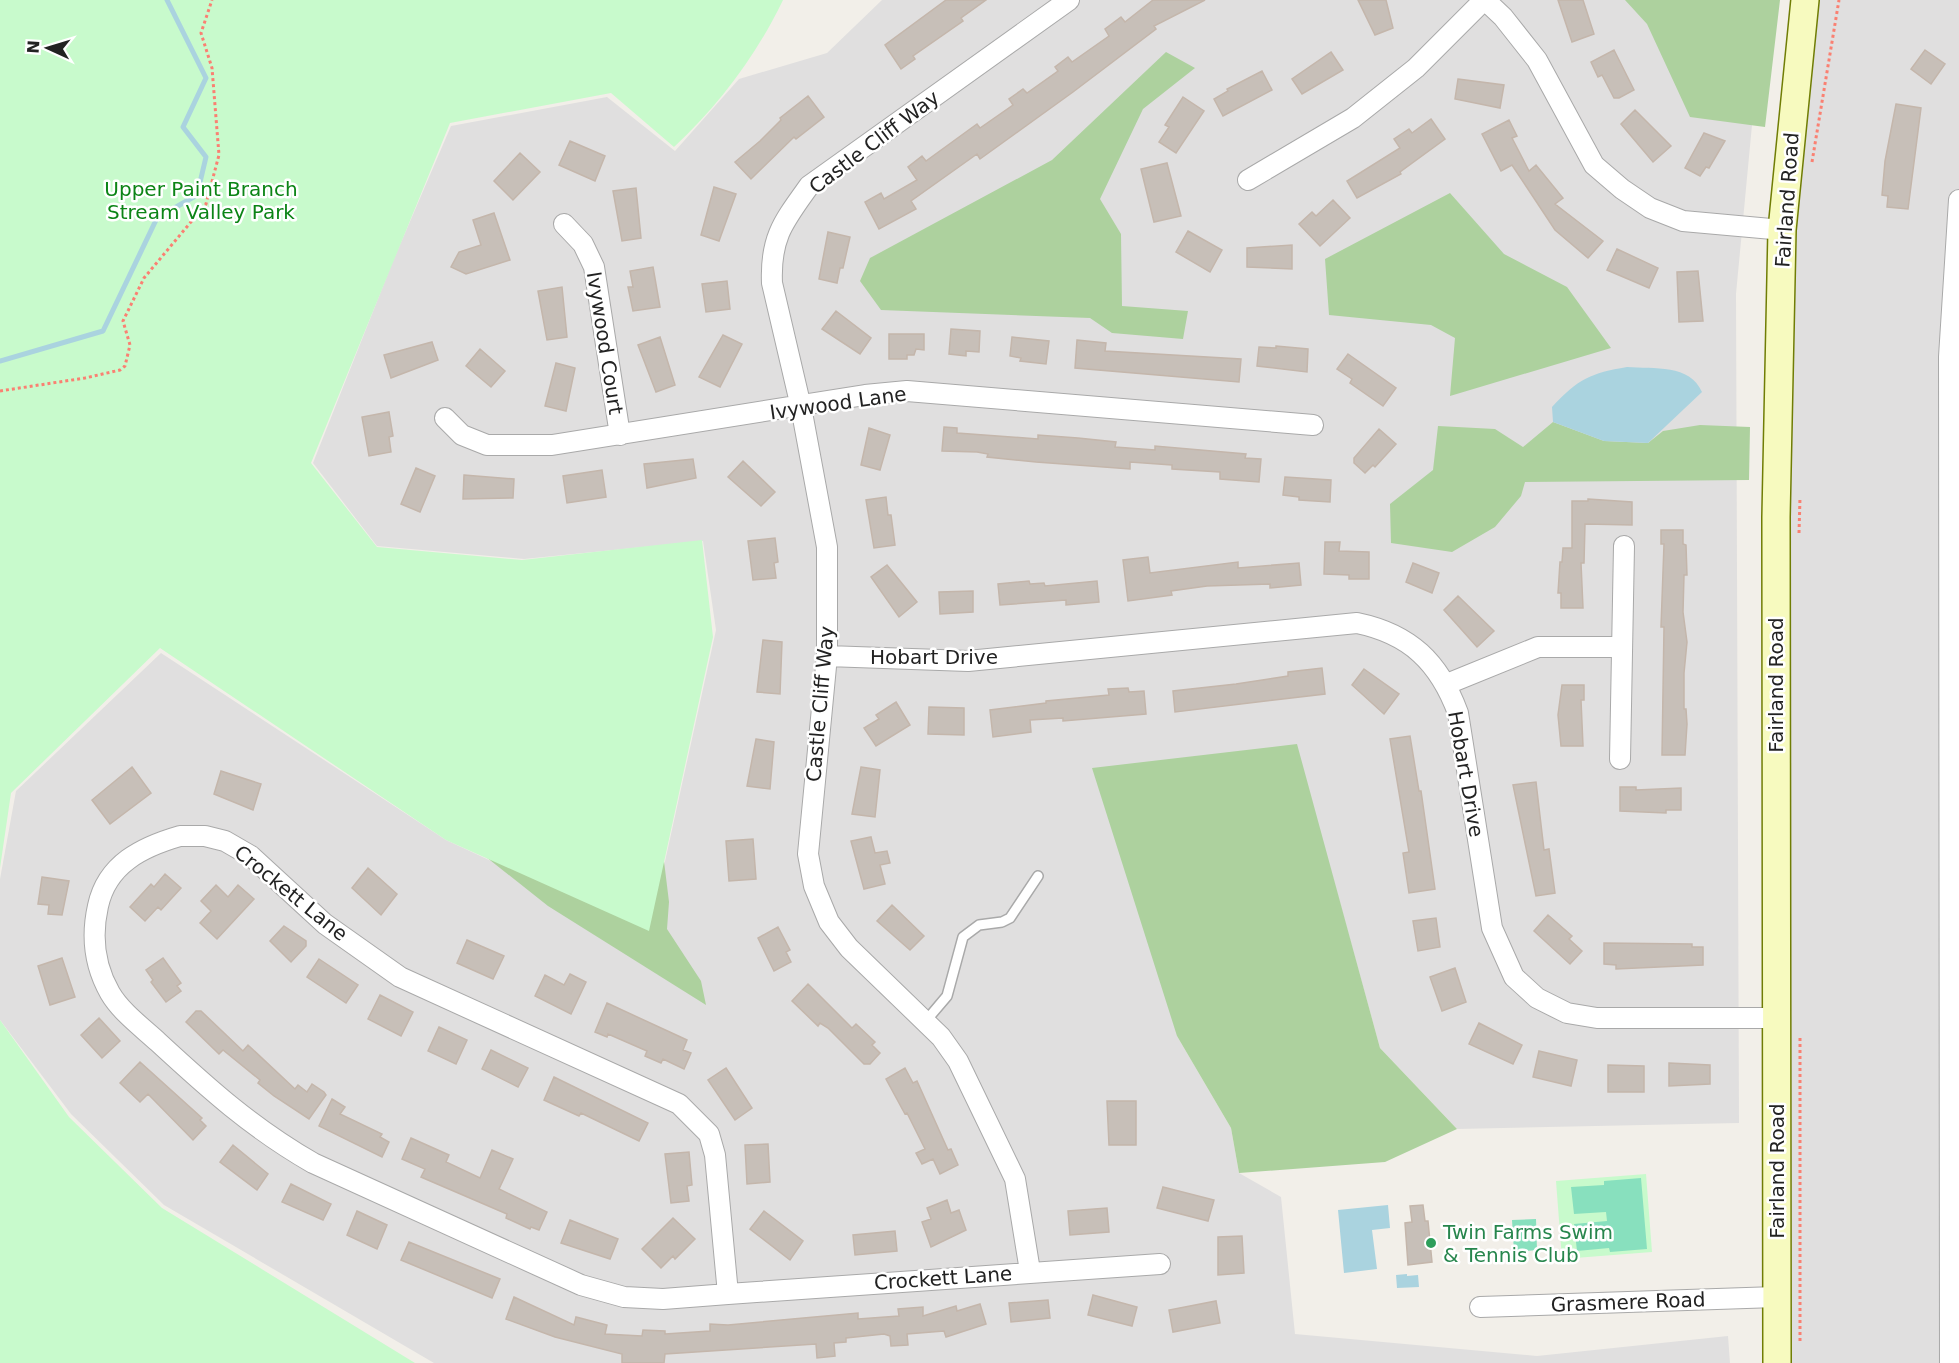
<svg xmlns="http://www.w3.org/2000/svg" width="1959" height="1363" font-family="'DejaVu Sans',sans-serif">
<rect width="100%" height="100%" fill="#f2efe9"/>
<!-- residential -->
<path fill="#e0dfdf" d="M882,0h887l-17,125 -16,169 3,829 -282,6 -77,-81 -84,-304 -119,292 54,92 8,45 42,24 14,137 242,22 191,-20 2,27h-1296l-270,-158 -93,-91 -71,-94v-141l16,-88 145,-138 285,187 203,94 67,-304 -13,-89 -179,18 -147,-13 -64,-83 80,-202 58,-135 156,-29 68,54 64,-72 88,-26z
M1810,0h149v1363h-182l-1,-846z"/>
<!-- forest -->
<path fill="#add19e" d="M1625,0h155l-15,127 -75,-10 -43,-93z
M1166,52l29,16 -52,41 -43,90 21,35 1,72 66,5 -5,28 -71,-6 -22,-15 -209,-8 -21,-29 10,-23 182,-98z
M1450,193l54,61 63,33 44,61 -161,48 5,-58 -24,-13 -102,-10 -4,-56z
M1553,422l51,19 44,2 15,-12 37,-6 50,2 -1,53 -224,2 -4,14 -26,31 -43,25 -61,-9 -1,-39 43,-34 5,-44 57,3 28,18z
M1297,744l83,304 77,81 -72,33 -146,11 -8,-45 -54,-92 -85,-268z
M659,820l10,82 -2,27 34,52 5,24 -158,-99 -101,-80z"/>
<!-- park -->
<path fill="#c8facc" d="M0,0h783c-27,56 -64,105 -109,147l-63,-54 -161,30 -139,340 66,84 145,13 180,-20 11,97 -64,294 -203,-91 -286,-192 -149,145 -11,75z
M0,1020l69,97 93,91 253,155h-415z
M1646,1174l6,78 -90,7 -6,-78z"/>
<!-- pitch -->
<path fill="#88e0be" d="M1641,1178l6,71 -37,3 -1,-4 -32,3 -3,-27 33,-3 -1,-9 -32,2 -3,-27 33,-2v-4z
M1536,1219l1,31 -23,2 -2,-32z"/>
<!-- water -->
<path fill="#aad3df" d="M1627,367c27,2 63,-3 75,25l-54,51 -44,-2 -51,-19 -1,-15c26,-28 39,-34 75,-40z
M1388,1205l2,23 -18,2 5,39 -33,4 -6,-63z
M1407,1274v2l11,-1 1,12 -22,1 -1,-13z"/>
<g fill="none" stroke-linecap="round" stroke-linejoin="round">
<!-- stream -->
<path stroke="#aad3df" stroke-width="5" d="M0,361l103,-30 54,-113 40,-23 9,-38 -23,-30 23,-49 -39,-78"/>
</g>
<!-- building -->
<path fill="#c7bfb8" stroke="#c4b6ab" stroke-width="1.5" d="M946,0h40l-25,18 2,3 -50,35 2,3 -14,10 -16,-24z
M1153,0h52l-51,26 2,3 -83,63 -93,67 -3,-5 -66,47 5,8 -37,20 -14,-27 16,-9 3,6 33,-19 -9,-13 14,-11 4,5 51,-37 3,4 33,-23 -4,-6 14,-10 4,4 31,-22 -3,-4 13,-10 4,5 37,-26 -4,-7 16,-12 4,5z
M1358,0h28l7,28 -18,7z
M1558,0h25l11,34 -22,8z
M1614,50l20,40 -15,8h-5l-12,-23 -4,2 -7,-15z
M1925,50l20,14 -14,20 -20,-15z
M1331,52l12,18 -41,24 -10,-15z
M1262,71l10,19 -49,26 -9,-17 14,-8 -1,-2z
M1458,79l46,6 -4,23 -45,-9z
M808,96l16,21 -28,22 -2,-2 -43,42 -16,-17 25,-21 21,-21 -1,-2z
M1183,97l21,14 -28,42 -17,-11 10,-15 -4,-2z
M1896,104l25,4 -13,101 -21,-2 1,-11 -6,-1 3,-34z
M1635,110l36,36 -18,16 -32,-38z
M1431,119l14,20 -45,33 1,2 -44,24 -10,-17 53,-33 -6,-9 15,-10 3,4z
M1509,120l8,16 -5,2 17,33 7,-6 27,33 -8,6 48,37 -15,17 -33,-28 -43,-65 -11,6 -19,-37z
M1704,133l21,8 -16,27 -3,-1 -6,9 -15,-8z
M570,141l35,15 -10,25 -36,-16z
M520,153l20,19 -27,28 -19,-19z
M1167,163l14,53 -27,6 -13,-53z
M714,187l22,7 -17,47 -18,-6z
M636,188l5,50 -19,3 -9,-50z
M1333,200l17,18 -30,28 -21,-22 13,-12 4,4z
M494,213l16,47 -44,14 -15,-7 8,-15 22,-7 -8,-25z
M1188,231l34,19 -12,22 -34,-20z
M828,232l22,5 -7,31h-3l-3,15 -18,-4z
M1292,245v24l-45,-2v-19z
M1617,249l41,19 -9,20 -42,-18z
M653,267l7,40 -27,4 -5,-24h5l-3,-16z
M1698,271l5,50 -24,1 -2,-50z
M727,281l3,28 -24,3 -4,-28z
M562,287l5,50 -20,3 -9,-49z
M836,311l35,27 -11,16 -38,-25z
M951,329l29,2 -1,21 -13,-1v5l-17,-2z
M889,334h35v16l-8,-1 -2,6h-7v4h-18z
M723,335l19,9 -22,43 -21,-10z
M660,337l15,48 -19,7 -18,-47z
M1012,337l37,4 -3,23 -26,-3 1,-3 -11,-2z
M1077,340l29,3 -1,8 136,8 -2,23 -164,-14z
M432,342l6,18 -47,18 -7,-23z
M1276,346l32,3 -1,23 -50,-6 2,-19 17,1z
M480,349l25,22 -14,16 -25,-21z
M1348,354l48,34 -13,18 -33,-23 2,-4 -15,-10z
M556,363l19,5 -9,43 -21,-5z
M389,412l4,24 -4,1 2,15 -22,4 -7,-39z
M944,427l13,1v5l81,6v-4l40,3 38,4 -1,5 40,3v-4l91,8 -1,4 16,1 -2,23 -39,-3v-7l-48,-3v-4l-42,-3v7l-94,-7 -49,-5 1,-3 -11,-2 -35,-1z
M869,428l21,7 -10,35 -19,-5z
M1379,429l17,15 -21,23 -2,-2 -8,8 -11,-10v-5z
M693,459l3,19 -49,10 -3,-24z
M743,461l32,31 -14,14 -33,-29z
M416,468l19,8 -15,36 -19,-8z
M602,470l4,27 -39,6 -4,-27z
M464,475l50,4 -1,19 -50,1z
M1285,477l46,3 -1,22 -31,-2v-3l-16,-2z
M886,497l2,18h3l4,30 -21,3 -8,-48z
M1588,499l44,3v23l-47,-1 -1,39h-3l2,45h-22v-15h-3l2,-31h2l1,-14h9v-47h16z
M1661,530h22v14l3,1 1,30h-3l-1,37 4,30 -3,31v36h2l1,15 -2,31h-23l2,-128h-3l3,-83h-3z
M775,538l3,24 -4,1 2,15 -23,2 -5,-39z
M1325,542h15l-1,9 30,1v27h-20v-4l-25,-1z
M1148,557l2,16 88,-11v6l61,-5 2,22 -31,3v-4l-63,2 -36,5 1,4 -44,6 -5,-41z
M1413,563l26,10 -7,20 -26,-11z
M887,565l30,37 -18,15 -28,-40z
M1029,581l1,3 14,-1 1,3 52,-5 2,21 -33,3v-5l-66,5 -2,-21z
M973,591v21l-33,2 -1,-22z
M1458,596l36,35 -17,16 -33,-37z
M763,640l19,2 -2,52 -23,-2z
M1322,668l3,26 -150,18 -2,-21 63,-7 52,-8v-4z
M1364,669l35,25 -15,20 -32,-29z
M1562,685h22v15h-3l2,46h-22l-3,-31z
M1128,688l1,4 15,-1 2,23 -83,7v-3l-33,2 1,12 -38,5 -3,-27 56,-7v-2l63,-6 -1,-6z
M896,702l14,23 -34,21 -12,-18 15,-9 -3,-4z
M929,707l35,1v27l-36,-1z
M1410,736l9,55h2l14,98 -26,4 -6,-40 6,-1 -19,-113z
M756,739l18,3 -4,47 -23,-3z
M132,767l19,26 -41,31 -18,-24z
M861,767l19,3 -5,47 -23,-3z
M221,771l40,13 -8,26 -39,-16z
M1536,782l8,68 5,-1 6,44 -19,3 -23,-111z
M1620,787h16v3l45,-2v22h-15v3l-46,-2z
M871,837l4,16 12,-2 3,12 -10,2 5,19 -21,5 -13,-48z
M753,839l3,40 -27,2 -3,-40z
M368,868l29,26 -16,21 -29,-27z
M165,874l16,14 -20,22 -3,-3 -13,14 -15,-14 21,-23 3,3z
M42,877l27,4 -7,34 -14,-1 1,-9 -11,-1z
M216,885l12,12 10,-12 16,14 -37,40 -17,-16 11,-12 -10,-10z
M892,905l32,31 -14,14 -33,-29z
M1548,915l24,21 -3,3 13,12 -12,13 -36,-33z
M1436,918l4,29 -22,4 -5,-30z
M284,926l22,15v5l-15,16 -21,-21z
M778,927l12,23 -4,2 5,10 -17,9 -16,-33z
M467,940l37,16 -11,23 -36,-16z
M1604,943l88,1v3h11v18l-87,4v-4l-12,-1z
M62,958l13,39 -25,8 -12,-39z
M163,958l18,25 -4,3 4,5 -15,11 -15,-20 2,-2 -7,-10z
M319,959l39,26 -12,18 -39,-26z
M1455,968l11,34 -24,9 -12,-34z
M570,974l16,8 -15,32 -36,-18 10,-21 19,10z
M808,984l44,44 4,-4 19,18 -3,3 8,8 -10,11h-6l-36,-36 -8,-5 -2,3 -26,-25z
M380,995l33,17 -12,24 -33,-17z
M607,1003l80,37 -4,10 8,3 -7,16 -21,-10 -2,4 -16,-7 2,-5 -39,-17 -1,3 -12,-5z
M196,1011h5l42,40 5,-6 47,44 3,-4 9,7 5,-8 12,8 2,3 -17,24 -35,-23 -16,-13 2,-3 -37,-30 -4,4 -33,-32z
M99,1018l21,23 -18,17 -21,-23z
M1479,1023l43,22 -9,19 -44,-20z
M439,1027l28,13 -11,24 -28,-13z
M491,1050l37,18 -10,19 -36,-18z
M1539,1051l38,9 -6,26 -38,-9z
M140,1062l62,56 -2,2 6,6 -13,14 -45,-46 -8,8 -20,-19z
M1669,1063l41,2v19l-41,2z
M1608,1065l36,1v26h-36z
M726,1068l26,40 -17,12 -27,-40z
M905,1068l8,15 4,-2 31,69 3,-1 7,16 -18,9 -7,-15 -11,5 -6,-11 9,-4 -18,-36 -2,1 -19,-35z
M554,1077l94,46 -9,18 -58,-28 -2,3 -35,-16z
M332,1099l13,8 -5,7 42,20 -2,3 9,5 -7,15 -63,-31z
M1107,1101h29v44h-27z
M411,1138l38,17 -3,7 34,16 12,-28 21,9 -14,30 48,23 -8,18 -8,-3 -1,2 -24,-11 1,-4 -86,-37 4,-8 -23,-10z
M768,1144l2,38 -23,2 -2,-39z
M233,1145l35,29 -11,16 -37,-28z
M689,1152l3,33 -5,1 2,15 -18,2 -6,-49z
M291,1184l40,20 -8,16 -41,-18z
M1163,1187l51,13 -6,21 -51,-13z
M947,1200l4,13 8,-3 7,20 -35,17 -9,-25 9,-3 -4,-11z
M1423,1205l2,16h3l4,41 -24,3 -3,-42 7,-1 -2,-16z
M1107,1208l2,24 -39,3 -2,-24z
M357,1211l30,14 -10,24 -30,-14z
M764,1211l39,30 -13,19 -40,-31z
M673,1218l22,21 -20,20 -2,-3 -12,12 -19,-19z
M570,1220l48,19 -8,20 -49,-16z
M895,1231l2,20 -42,4 -2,-20z
M1242,1236l2,37 -26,2v-38z
M409,1242l91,37 -8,19 -91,-38z
M1093,1295l44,12 -5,19 -44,-11z
M514,1297l60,28 2,-8 31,8 -2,9 37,2 1,-6 22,1v3l45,-3v-7l18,1 130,-12v6l41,-3 -1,-7 25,-2v9l33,-10 1,5 23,-7 6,20 -40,13 -2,-6 -37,3 1,11 -17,1 -1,-10 -6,-2 -38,4v4l-12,1 1,13 -18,2 -1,-14 -151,10 -1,9h-42v-9l-67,-17 -49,-18z
M1048,1300l2,18 -39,4 -2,-19z
M1216,1301l4,22 -47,9 -4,-22z"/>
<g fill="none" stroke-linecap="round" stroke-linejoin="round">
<defs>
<path id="service" d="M925,1022l22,-26 16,-59 16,-12 23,-3 8,-4 28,-42"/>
<path id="minor" d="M1485,0l18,17 34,43 57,105 28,24 28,19 33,13 99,9
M1248,180l105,-62 63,-50 68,-68
M564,224l19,20 11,23 26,168
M445,418l17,17 25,10h65l313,-50 42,-4 406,34
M827,656l141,5 389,-38c53,11 82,39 101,90l34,215 22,49 23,21 30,15 30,5h179
M1447,684l91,-37h83
M1620,759l4,-213
M180,836h25l20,5 26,15 74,68 75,53 279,127 30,30 6,21 13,139 -65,5 -39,-2 -43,-12 -268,-122c-61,-35 -104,-74 -155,-121 -15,-14 -37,-30 -48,-49 -16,-28 -19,-56 -12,-87 9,-42 44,-59 82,-70z
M1030,1271l-15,-92 -57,-118 -17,-24 -92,-89 -20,-26 -15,-36 -6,-32 19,-198v-109l-26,-140 -29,-124c-2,-46 12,-62 37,-97l260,-186
M728,1294l432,-30
M1480,1307l296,-10
M1950,1363l-1,-1006 10,-157"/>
<path id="secondary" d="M1777,1363l-1,-846 6,-287 23,-230"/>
</defs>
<!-- service casing -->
<use href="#service" stroke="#a9a9a9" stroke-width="12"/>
<!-- minor casing -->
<use href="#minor" stroke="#a9a9a9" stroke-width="22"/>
<!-- secondary casing -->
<use href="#secondary" stroke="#707d05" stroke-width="30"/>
<!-- path -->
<path stroke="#fa8072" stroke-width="3" stroke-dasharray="3 3" stroke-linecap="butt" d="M1812,162l27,-162
M0,391l85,-13 35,-8 5,-4 5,-21 -7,-24 21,-43 62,-74 13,-49 -7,-87 -11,-35 11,-33
M1799,533l1,-35
M1800,1038v305"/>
<!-- service -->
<use href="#service" stroke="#fff" stroke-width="9"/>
<!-- minor -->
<use href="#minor" stroke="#fff" stroke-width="20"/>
<!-- secondary -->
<use href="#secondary" stroke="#f7fabf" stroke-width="27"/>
</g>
<!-- markers -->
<circle fill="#2e9e5b" stroke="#fff" stroke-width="2" cx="1431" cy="1243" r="6"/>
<g text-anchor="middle" stroke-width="5" stroke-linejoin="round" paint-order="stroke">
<!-- street labels -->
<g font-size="20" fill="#222" stroke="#fff">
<text transform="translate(874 142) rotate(-37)" y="7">Castle Cliff Way</text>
<text transform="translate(1787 200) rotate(-86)" y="7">Fairland Road</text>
<text transform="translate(605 343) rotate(81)" y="7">Ivywood Court</text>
<text transform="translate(838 403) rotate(-8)" y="7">Ivywood Lane</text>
<text x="934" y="664">Hobart Drive</text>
<text transform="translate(1776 685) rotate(-90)" y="7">Fairland Road</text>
<text transform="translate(820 704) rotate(-85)" y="7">Castle Cliff Way</text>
<text transform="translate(1466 774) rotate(80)" y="7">Hobart Drive</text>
<text transform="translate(291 893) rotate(39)" y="7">Crockett Lane</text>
<text transform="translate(1777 1171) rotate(-90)" y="7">Fairland Road</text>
<text transform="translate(943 1278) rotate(-4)" y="7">Crockett Lane</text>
<text transform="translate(1628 1302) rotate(-2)" y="7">Grasmere Road</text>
</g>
<!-- park labels -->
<g font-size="20" fill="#0c8416" stroke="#fff">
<text x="201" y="196">Upper Paint Branch<tspan x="201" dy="23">Stream Valley Park</tspan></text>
</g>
<!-- leisure labels -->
<g font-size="20" fill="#27864d" stroke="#fff" text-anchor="start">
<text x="1443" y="1239">Twin Farms Swim<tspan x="1443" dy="23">&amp; Tennis Club</tspan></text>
</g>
</g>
<!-- north arrow -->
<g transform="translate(48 48) rotate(274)" stroke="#ffffff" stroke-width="4.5" paint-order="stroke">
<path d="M0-4.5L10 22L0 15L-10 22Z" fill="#222222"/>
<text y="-9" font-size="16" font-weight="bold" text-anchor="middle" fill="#222222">N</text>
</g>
</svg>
